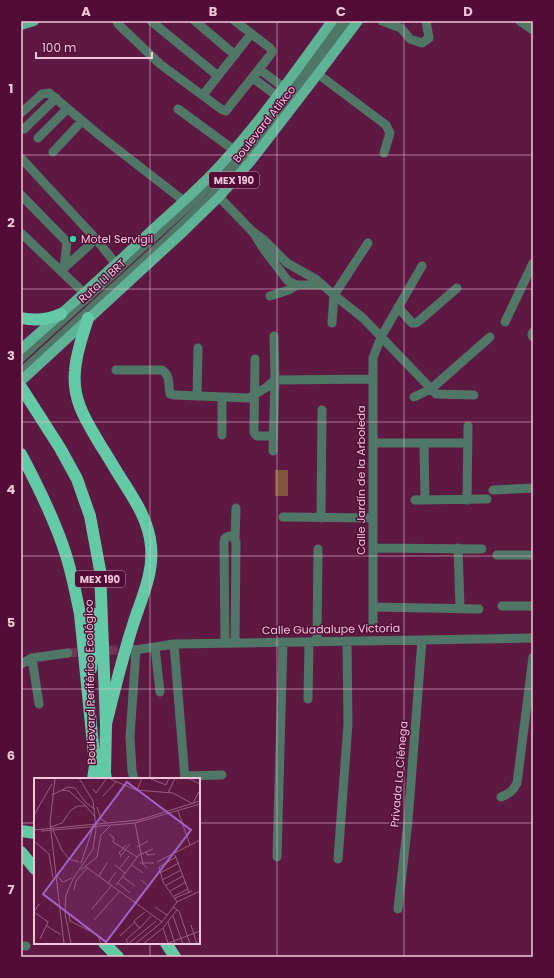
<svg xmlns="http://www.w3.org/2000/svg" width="554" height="978" font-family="Poppins,sans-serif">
<rect width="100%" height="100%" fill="#5e1941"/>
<!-- green -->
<path fill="#80533b" d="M275,470h13v26h-13z"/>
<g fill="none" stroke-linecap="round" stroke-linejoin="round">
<!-- minor-tunnel -->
<path stroke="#743358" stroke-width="9" stroke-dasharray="9 4.5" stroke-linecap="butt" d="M68,653l62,-4"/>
<!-- minor -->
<path stroke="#4f7667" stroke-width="9" d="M117,21l1,3 42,40 61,45 5,2 3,-4 42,-53 1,-3 -2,-3 -35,-27
M151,21l67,55
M195,21l40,34
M382,21l19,7 9,11 12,4 7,-5 -3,-17
M520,21l13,9
M259,69l24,18
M318,74l68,51 4,8 -6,20
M253,78l24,18
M203,95l48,-61
M178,109l56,41
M21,113l21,-19 7,-1 50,42 85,66
M24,129l32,-31
M38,138l29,-29
M53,152l29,-31
M21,158l75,81 20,25
M21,195l46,47 -3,26
M219,197l34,35 12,19 23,30 9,4h24
M253,232l11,8 23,23 30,17 17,15 29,23 73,76 38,1
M21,233l63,60
M63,269l33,-30
M270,296l19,-6 8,-5
M398,307l14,16h4l3,-2 38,-33
M505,322l28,-59
M332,323l2,-28 34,-52
M533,332l-1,3 1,2
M21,358l175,-159c26,-27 52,-54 75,-84 24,-31 46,-63 69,-94
M255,359l-1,73 1,2 2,2h16
M116,370h46c9,6 6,15 8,24l4,1 75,3 18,-11 8,-7 98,-1
M21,372l147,-134 42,-40 52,-59 87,-118
M197,396l1,-48
M414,397l17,-8 59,-52
M222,435v-38
M373,443h95
M424,443l1,57
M273,451l2,-71 -1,-44
M493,490l40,-2
M415,500l72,-1
M467,500l1,-74
M283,517l90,1
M321,518l1,-108
M235,538l1,-30
M373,548l109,1
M458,548l2,60
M497,555h36
M502,606h31
M373,607l106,2
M373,625v-267l8,-21 41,-71
M317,642l1,-93
M225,643l-1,-100 1,-5 4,-2 4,1 3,5 -1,101
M174,644l11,135
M155,647l5,45
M130,649l6,1 38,-6 359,-6
M32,658l7,46
M21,664l11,-6 36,-5
M308,699l1,-57
M185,776l37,-1
M134,779l-2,-8 -2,-34 6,-87
M501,797c8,-3 12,-6 16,-14l16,-126
M277,857l6,-215
M338,859l10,-135 -1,-83
M398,909l10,-88 14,-181
M21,946h5"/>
<!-- major -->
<path stroke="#5eb295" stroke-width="10" d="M21,25l13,-4
M21,349c45,-39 89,-79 132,-120 24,-22 49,-43 70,-67 40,-44 74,-93 109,-141
M21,381l162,-149 36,-35 32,-36 67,-87 40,-53"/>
<!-- highway -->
<path stroke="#63c9a7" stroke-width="12" d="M21,318c14,3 27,2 40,-4
M88,318c-5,17 -12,35 -13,53 -3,30 12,51 26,75 8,12 15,25 23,37 12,19 25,39 27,63 3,29 -11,55 -19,82 -10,31 -18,64 -26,96
M21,387l39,61 17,31 13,37 10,54 6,154 -1,49 1,6
M21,454c17,32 34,66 45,101 6,19 10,39 14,59l14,141 1,11 -2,13
M91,669l4,-55
M21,831l14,2
M21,852l14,17
M104,943l14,14
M166,943l9,14"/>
</g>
<!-- grid -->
<path fill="none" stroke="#f1c6da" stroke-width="1" stroke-opacity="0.55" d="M150,21v758M277,21v936M404,21v936M21,155h512M21,289h512M21,422h512M21,556h512M21,689h512M21,823h14M199,823h334M150,943v14"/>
<!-- markers -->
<circle fill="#35d4a7" stroke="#520d36" stroke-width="1.5" cx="73" cy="239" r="4"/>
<g text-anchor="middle" stroke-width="3" stroke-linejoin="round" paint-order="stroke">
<!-- shield labels -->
<g fill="#520d36" stroke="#c18ea9" stroke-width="1">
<rect x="209" y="172" width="50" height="16" rx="3"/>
<rect x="75" y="571" width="50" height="16" rx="3"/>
</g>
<g font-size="10" font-weight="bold" fill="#f1c6da">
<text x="234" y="184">MEX 190</text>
<text x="100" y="583">MEX 190</text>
</g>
<!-- street labels -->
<g font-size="11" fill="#f1c6da" stroke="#520d36">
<text transform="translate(264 124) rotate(-52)" y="4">Boulevard Atlixco</text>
<text transform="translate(102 281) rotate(-42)" y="4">Ruta L1 BRT</text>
<text transform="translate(361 480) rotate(-90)" y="4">Calle Jardín de la Arboleda</text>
<text transform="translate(331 629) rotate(-1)" y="4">Calle Guadalupe Victoria</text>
<text transform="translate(90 682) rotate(-91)" y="4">Boulevard Periférico Ecológico</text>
<text transform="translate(399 774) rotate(-85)" y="4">Privada La Ciénega</text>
</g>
<!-- poi labels -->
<g font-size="11" fill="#f1c6da" stroke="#520d36" text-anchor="start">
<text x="81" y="243">Motel Servigil</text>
</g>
</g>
<!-- overview -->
<g transform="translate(34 778)">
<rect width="166" height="166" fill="#5e1941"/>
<path fill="none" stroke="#995e7e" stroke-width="1" d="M21,0l-5,45 14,121M74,0l28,12 37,3 20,11M115,0l17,7 3,-7M154,0l12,6M59,11l3,4 11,-15M28,12l7,1 17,15M103,12l5,-12M134,15l7,-15M18,17l16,-8 7,1 11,15 9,6M69,18l13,-14M159,25l7,-13M63,29l4,12 6,4M144,33l12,34M0,37l18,-31M101,45l8,41 4,4M17,49l11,-4 9,-13 7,-4h8l9,11M0,52l105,-10 61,-19M19,52l9,20 7,9 10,3M7,53l94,-8 65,-19M75,56l5,4 -1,4 24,15M0,63l15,13 4,24M103,69l11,-6M112,73l1,4 8,-1M87,77l-2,-2 7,-8M141,77l14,37M86,79l10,-13M142,79l-17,10 4,15 14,20M123,84l43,-22M47,85l12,-35M106,85h14M81,87l10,8M98,87l11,8M52,89l76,55M85,91l10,-13M47,92l16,-13 4,-22 9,-9M126,95l19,-10M22,97l7,7 9,-4M65,98l8,-13M89,99l12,9M128,102l19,-10M74,105l8,-11M84,105l12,10M82,107l23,-30 14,-6M131,108l18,-10M40,112l2,-9 11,-13M136,113l16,-9M140,118l14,-7M141,120l17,-7M101,124l13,-16 -7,-6M5,126l-5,8 14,10 -8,17M121,129l12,8M139,129l6,4 11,33M58,131l20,-24M35,136l1,7 28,14 3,9M139,138l10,28M60,142l26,-29M134,144l7,22M157,147l6,19M13,148l14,9M105,148v3l12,-13M104,149l-4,-6 11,-9M129,150l5,15M86,158l15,-14M37,166l-6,-31 1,-18 7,-16 20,-30 3,-20 -3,-28 -14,-23M94,166l28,-23M94,166l-2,-4 12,-11M101,166l27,-22 15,-20 23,-11M109,166l20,-16 14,-18M132,166l34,-13"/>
<path fill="#a462c8" fill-opacity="0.15" stroke="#a462c8" stroke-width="2" d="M93,4l64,48 -85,112 -63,-48z"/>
<rect width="166" height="166" fill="none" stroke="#f1c6da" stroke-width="2"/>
</g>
<!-- border -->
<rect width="554" height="978" fill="none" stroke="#520d36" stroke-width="44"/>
<!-- scale -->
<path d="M36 52v6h116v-6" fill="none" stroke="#f1c6da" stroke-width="2"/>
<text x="42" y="52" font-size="12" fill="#f1c6da" stroke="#520d36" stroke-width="3" paint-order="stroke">100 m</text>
<rect x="22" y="22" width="510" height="934" fill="none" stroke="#f1c6da" stroke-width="1.5"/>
<g font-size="13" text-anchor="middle" font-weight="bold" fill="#f1c6da">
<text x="86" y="16">A</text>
<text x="213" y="16">B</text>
<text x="341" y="16">C</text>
<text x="468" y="16">D</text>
<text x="11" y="93">1</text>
<text x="11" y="227">2</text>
<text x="11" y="360">3</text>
<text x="11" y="494">4</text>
<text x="11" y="627">5</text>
<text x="11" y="760">6</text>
<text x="11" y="894">7</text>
</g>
</svg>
